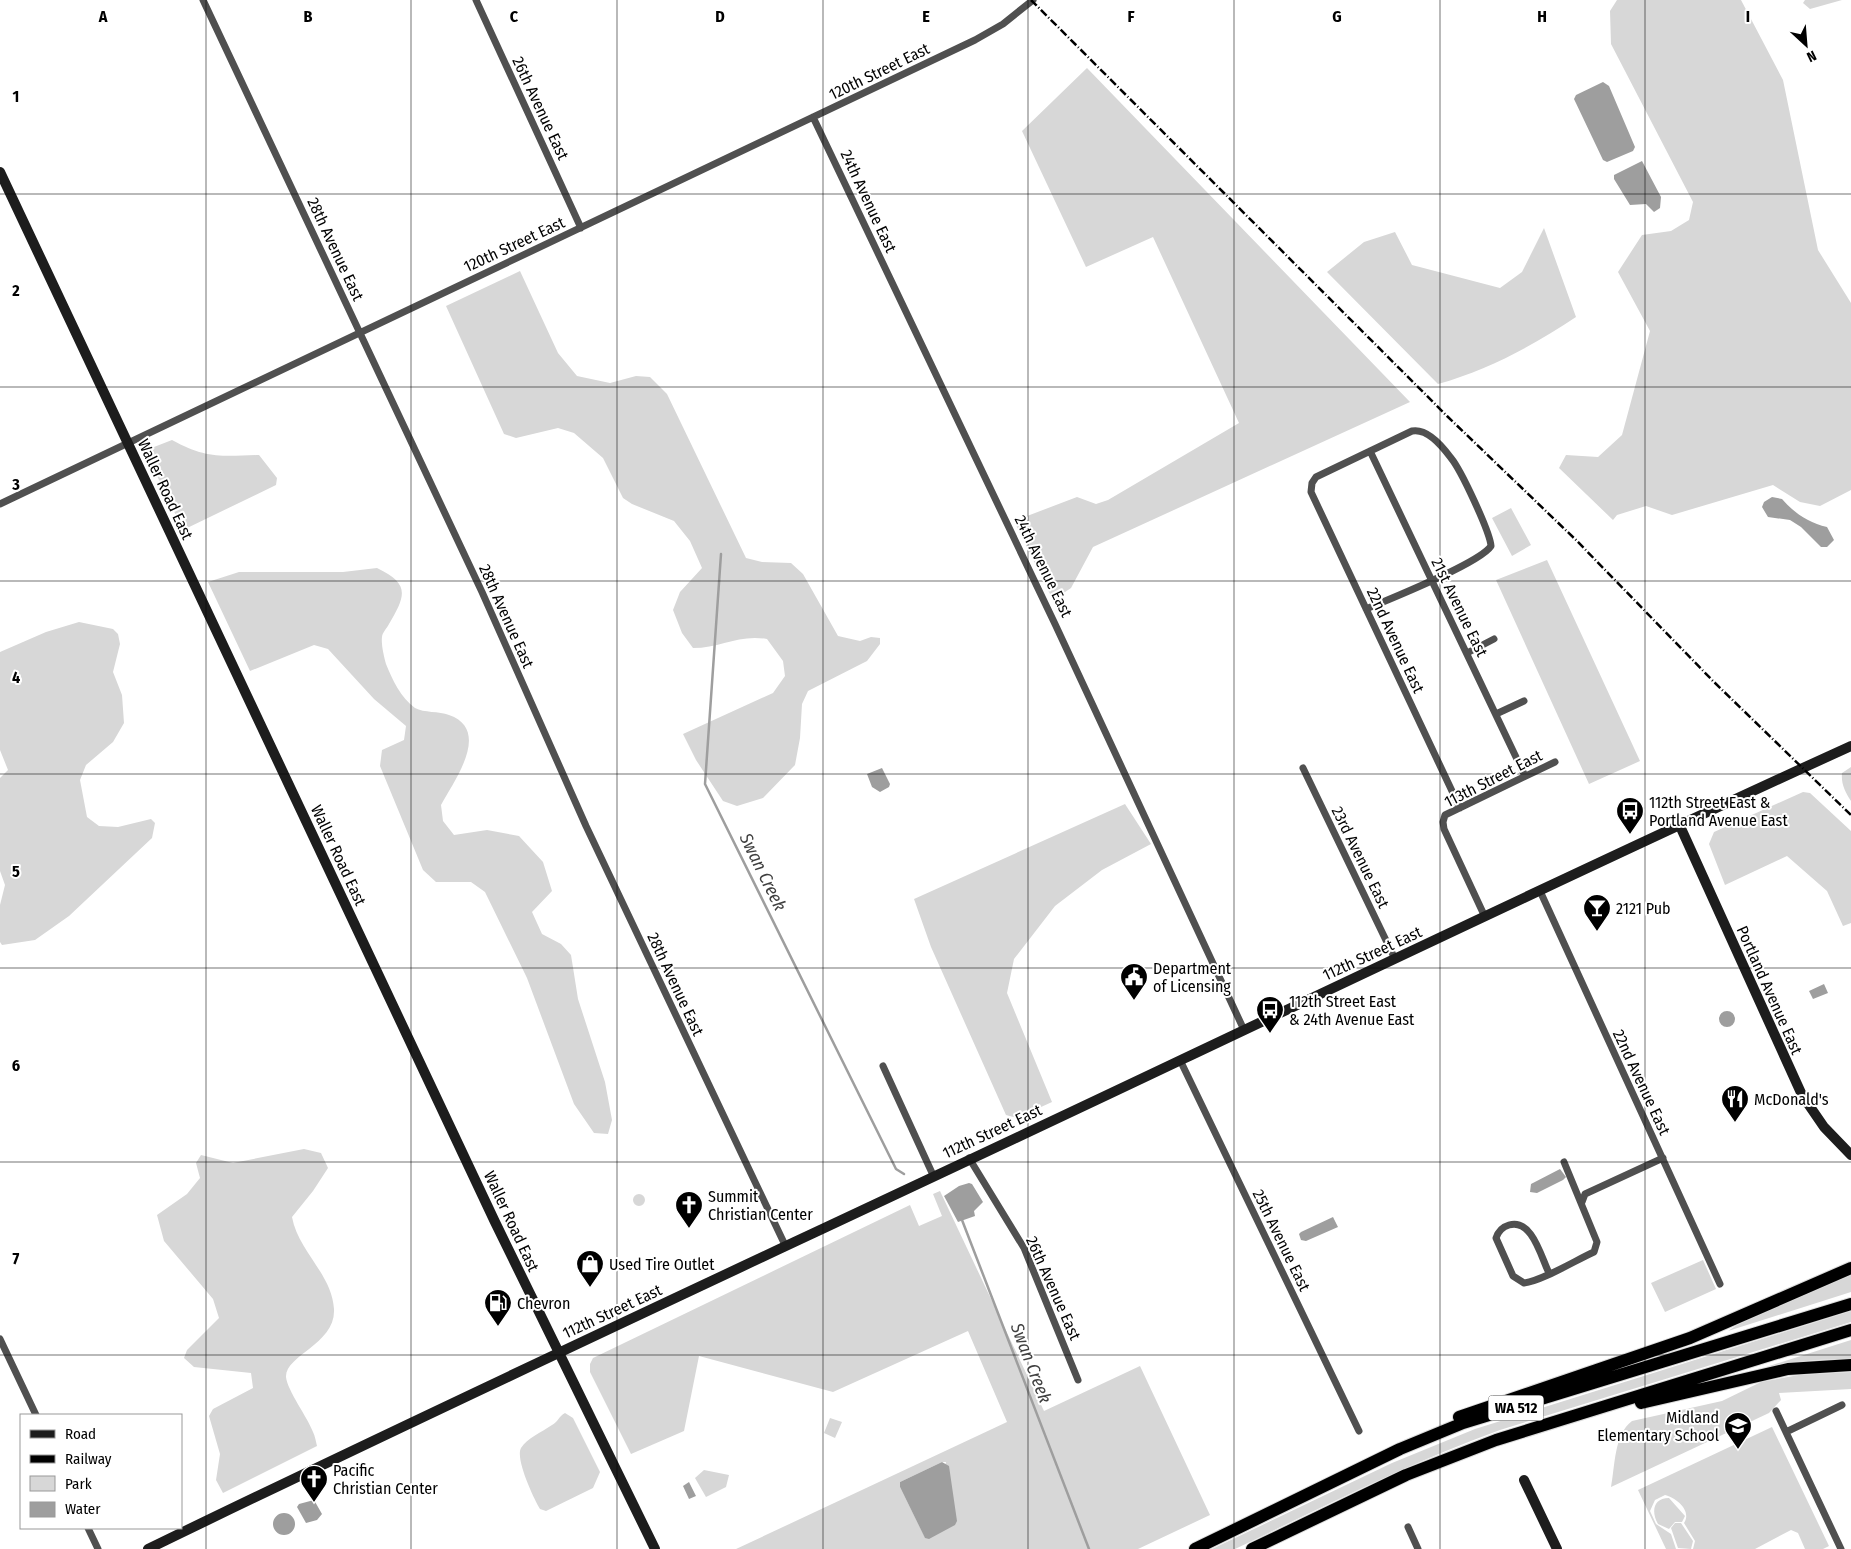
<svg xmlns="http://www.w3.org/2000/svg" width="1851" height="1549" font-family="'Fira Sans Condensed',sans-serif">
<rect width="100%" height="100%" fill="#fff"/>
<!-- green -->
<path fill="#d7d7d7" fill-rule="evenodd" d="M1617,0h124l42,80 35,170 33,53v187l-31,16 -20,-4 -27,-17 -101,30 -26,-9 -29,9 -4,5 -54,-52 7,-13 32,2 24,-22 28,-104 -32,-59 24,-37 29,-4 18,-11 4,-18 -82,-158 -1,-33z
M1805,0h37l-32,9 -7,-6z
M1087,68l323,334 -317,145 -22,41 -18,12 -39,-79 63,-24 19,7 12,-4 131,-77 -86,-186 -67,30 -64,-136z
M1544,228l32,89c-42,28 -88,53 -138,67l-111,-112 37,-30 31,-10 17,33 88,23 22,-16z
M520,271l38,82 19,23 33,7 26,-7 14,1 17,17 79,164 16,4 29,1 12,11 35,62 22,5 11,-4 9,1v6l-13,17 -59,30 -6,13 -2,34 -5,27 -32,33 -26,8 -14,-5 -27,-41 -13,-26 90,-41 12,-17 -2,-15 -16,-22c-28,-5 -47,9 -74,9l-11,-15 -9,-23 7,-18 22,-24 -12,-27 -16,-20 -42,-17 -9,-6 -20,-40 -29,-25 -16,-5 -42,10 -12,-4 -58,-128z
M172,440c34,19 50,16 87,15l18,23 -1,7 -93,45 -36,-75 7,-8z
M1511,508l20,37 -19,11 -20,-38z
M1547,560l93,201 -51,23 -93,-204z
M377,568c33,16 29,27 12,56 -2,4 -7,9 -7,13 -1,7 2,20 4,27 6,15 15,34 29,44 9,5 24,3 34,7 43,15 5,66 -8,90l2,16 11,14 33,-5 32,6 24,26 9,29 -20,21 10,22 19,10 10,11 7,44 27,83 7,38 -4,14 -14,-1 -20,-29 -47,-126 -42,-86 -14,-10h-35l-13,-12 -43,-104 2,-16 22,-10 2,-14 -32,-27 -46,-50 -14,-4 -64,26 -42,-89 31,-10h104z
M79,622l34,7 5,5 2,10 -7,28 9,23 2,28 -11,19 -27,23 -6,15 7,37 12,9 19,1 33,-8 4,4 -3,15 -83,78 -34,24 -33,5 -2,-3v-37l5,-20 -5,-14v-93l8,-8 -8,-20v-98l46,-20z
M1851,767v34c-6,-9 -10,-17 -9,-28z
M1803,792l7,1 41,38v92l-8,3 -16,-35 -40,-35 -62,29 -16,-41 5,-12z
M1125,804l26,40 -49,26 -47,36 -41,53 -7,34 45,109 -35,16 -11,-3 -75,-168 -17,-48z
M304,1149l17,4 7,15 -15,23 -21,26c6,34 40,57 42,92 2,35 -49,46 -48,68 1,13 22,41 27,55 2,4 3,10 4,14l-94,47 -7,-13 4,-26 -11,-38 4,-7 40,-21 -2,-15 -57,-6 -10,-9 3,-8 32,-32 -6,-19 -49,-58 -7,-26 30,-21 13,-16 -4,-15 5,-8 32,8z
M940,1191l104,220 96,-45 70,149 -72,34h-402l271,-127 -39,-91 -135,61 -134,-36 -15,75 -53,23 -41,-82v-8l3,-6 317,-153 9,21 23,-10 -9,-22zM942,1462h4l-21,75 -25,-50v-5z
M633 1200a6 6 0 1 1 12 0a6 6 0 1 1-12 0Z
M1703,1260l13,29 -51,23 -14,-29z
M1851,1274v18l-123,39 9,-6z
M1851,1311v11l-351,108c-91,33 -177,77 -265,119h-23l180,-86 83,-34z
M1851,1340v19l-36,1 -49,7z
M1851,1372v17l-72,4 2,7 -12,13 -158,74c4,-20 3,-53 21,-66l90,-20 39,-19 38,-7z
M565,1413l8,5 27,54 -7,16 -47,23 -6,-2c-6,-10 -25,-50 -19,-61 6,-10 21,-16 31,-23 6,-3 7,-9 13,-12z
M830,1418l12,4 -7,16 -11,-5z
M1772,1427l57,119 -6,3h-18l-7,-16 -7,-3 -36,19h-62l2,-8 -11,-18c8,-12 -7,-25 -19,-28l-10,5 -5,11 6,13 15,10 5,15h-10l-28,-59z
M704,1470l25,5 -3,12 -20,10 -11,-19z
M1669,1498l16,18 -3,6h-7l-6,7 -11,-5c-7,-12 -5,-26 11,-26z
M1675,1523h6l12,18 -2,8 -13,-1 -7,-20z"/>
<!-- water -->
<path fill="#9e9e9e" d="M1603,82l6,4 26,61 -2,4 -26,11 -4,-2 -29,-61 2,-4z
M1642,161l19,36 -1,11 -6,4 -8,-8 -16,1 -16,-26v-4z
M1772,497l10,2c12,14 27,24 45,28l7,13 -7,7h-6l-20,-20 -11,-7 -22,-3 -6,-10 2,-5z
M882,768l8,16 -1,3 -9,5 -8,-5 -5,-13z
M1824,984l4,9 -15,6 -4,-8z
M1719 1019a8 8 0 1 1 16 0a8 8 0 1 1-16 0Z
M1560,1169l6,8 -3,3 -26,13 -7,-1 1,-8z
M969,1183l3,1 11,18 -9,9 1,5 -17,6 -14,-26 15,-10z
M1333,1217l5,10 -32,14 -5,-1 -2,-6 2,-2z
M942,1462l7,4 8,55 -2,4 -26,14 -4,-1 -25,-51v-5z
M689,1482l7,14 -7,3 -6,-13z
M314,1500l8,14 -5,6 -11,3 -9,-16 2,-3z
M273 1524a11 11 0 1 1 22 0a11 11 0 1 1-22 0Z"/>
<g fill="none" stroke-linecap="round" stroke-linejoin="round">
<!-- stream -->
<path stroke="#9e9e9e" stroke-width="2.5" d="M721,554l-16,230 191,385 8,5
M962,1220l127,329"/>
<defs>
<path id="highway" d="M1641,1403l147,-34 63,-4
M1459,1417l231,-79 161,-70
M1195,1549l205,-100 63,-26 388,-119
M1252,1549l154,-74 90,-35 355,-110"/>
</defs>
<!-- highway casing -->
<use href="#highway" stroke="#dbdbdb" stroke-width="14"/>
<!-- street -->
<path stroke="#505050" stroke-width="7" d="M203,0l279,592 104,234 199,419
M476,0l105,228
M813,117l242,507 189,406
M1370,451l155,325
M0,504l975,-464 28,-16 30,-24
M1366,609c24,-10 114,-46 125,-63 -1,-14 -30,-76 -40,-88 -8,-11 -24,-30 -39,-27l-96,46 -4,6 -1,9 149,316
M1467,653l27,-14
M1496,714l28,-13
M1303,768l92,191
M1540,891l180,393
M1485,917l-41,-88 -1,-7 2,-7 110,-53
M1180,1060l179,371
M883,1066l50,109
M969,1158l55,90 54,132
M1582,1202l3,-8 78,-36
M1549,1273c-8,-16 -17,-55 -40,-48 -7,2 -11,7 -13,13l17,38 11,7c18,-2 52,-23 70,-31l3,-10 -33,-80
M0,1339l36,76
M1776,1411l65,138
M1786,1432l56,-27
M1408,1527l10,22
M88,1528l10,21"/>
<!-- secondary -->
<path stroke="#1d1d1d" stroke-width="10" d="M0,172l495,1050 160,327
M1680,826l122,269 22,32 27,28
M1524,1480l33,69
M148,1549c343,-167 690,-326 1035,-490 222,-105 444,-211 668,-313"/>
<!-- highway -->
<use href="#highway" stroke="#000" stroke-width="12"/>
<!-- rail -->
<path stroke="#000" stroke-width="2.5" stroke-dasharray="8 2.5 1 2.5" stroke-linecap="butt" d="M1031,0l416,416 129,124 137,141 138,134"/>
</g>
<!-- grid -->
<path fill="none" stroke="#000" stroke-width="1" stroke-opacity="0.55" d="M206,0v1549M411,0v1549M617,0v1549M823,0v1549M1028,0v1549M1234,0v1549M1440,0v1549M1645,0v1549M0,194h1851M0,387h1851M0,581h1851M0,774h1851M0,968h1851M0,1162h1851M0,1355h1851"/>
<!-- icons -->
<defs>
<symbol id="bus-pin" viewBox="-11 -11 22 30"><path d="M0 17L-7.5 6A9.5 9.5 0 1 1 7.5 6Z" fill="#000" stroke="#fff"/><path d="M-5-6H5V4H4V6H2V4H-2V6H-4V4H-5ZM-3.5-4V0h7V-4ZM-3.5 1.2v1.5H-2V1.2ZM2 1.2v1.5H3.5V1.2Z" fill="#fff"/></symbol>
<symbol id="bar-pin" viewBox="-11 -11 22 30"><path d="M0 17L-7.5 6A9.5 9.5 0 1 1 7.5 6Z" fill="#000" stroke="#fff"/><path d="M-6-5H6L.8 .8V4.5H3.5V6h-7V4.5H-.8V.8Z" fill="#fff"/></symbol>
<symbol id="civic-pin" viewBox="-11 -11 22 30"><path d="M0 17L-7.5 6A9.5 9.5 0 1 1 7.5 6Z" fill="#000" stroke="#fff"/><path d="M-.6-6.5H3V-4.5H.6V-3L4-1V1h2V6H-6V1h2V-1L-.6-3ZM-1.2 2.5V6h2.4V2.5Z" fill="#fff"/></symbol>
<symbol id="restaurant-pin" viewBox="-11 -11 22 30"><path d="M0 17L-7.5 6A9.5 9.5 0 1 1 7.5 6Z" fill="#000" stroke="#fff"/><path d="M-5-6h1v4h1v-4h1v4h1v-4h1v5L-1.5 .5V6h-2V.5L-5-1ZM5-6V6H3V1.5H1.5Q1.5-4 5-6Z" fill="#fff"/></symbol>
<symbol id="church-pin" viewBox="-11 -11 22 30"><path d="M0 17L-7.5 6A9.5 9.5 0 1 1 7.5 6Z" fill="#000" stroke="#fff"/><path d="M-1.2-6h2.4v3.5h3.3v2.4h-3.3V6h-2.4V-.1h-3.3v-2.4h3.3Z" fill="#fff"/></symbol>
<symbol id="shop-pin" viewBox="-11 -11 22 30"><path d="M0 17L-7.5 6A9.5 9.5 0 1 1 7.5 6Z" fill="#000" stroke="#fff"/><path d="M-5-2.5h2.3a2.7 3.5 0 0 1 5.4 0H5L5.5 6h-11ZM-1.5-2.5h3a1.5 2.3 0 0 0-3 0Z" fill="#fff"/></symbol>
<symbol id="fuel-pin" viewBox="-11 -11 22 30"><path d="M0 17L-7.5 6A9.5 9.5 0 1 1 7.5 6Z" fill="#000" stroke="#fff"/><path d="M-5.5-6h7V0h2V4h1.3V-2.5L3-4.5l.8-.8L6-3V5H2.5V1h-1V6h-7ZM-4.2-4.7v3.2H.2V-4.7Z" fill="#fff"/></symbol>
<symbol id="school-pin" viewBox="-11 -11 22 30"><path d="M0 17L-7.5 6A9.5 9.5 0 1 1 7.5 6Z" fill="#000" stroke="#fff"/><path d="M0-5L7-2L0 1L-7-2ZM-4 1L0 2.5L4 1V4Q0 6-4 4Z" fill="#fff"/></symbol>
</defs>
<g fill-rule="evenodd">
<use href="#bus-pin" x="1614" y="795" width="32" height="43"/>
<use href="#bar-pin" x="1581" y="892" width="32" height="43"/>
<use href="#civic-pin" x="1118" y="961" width="32" height="43"/>
<use href="#bus-pin" x="1254" y="994" width="32" height="43"/>
<use href="#restaurant-pin" x="1719" y="1083" width="32" height="43"/>
<use href="#church-pin" x="673" y="1189" width="32" height="43"/>
<use href="#shop-pin" x="574" y="1248" width="32" height="43"/>
<use href="#fuel-pin" x="482" y="1287" width="32" height="43"/>
<use href="#school-pin" x="1722" y="1410" width="32" height="43"/>
<use href="#church-pin" x="298" y="1463" width="32" height="43"/>
</g>
<g text-anchor="middle" stroke-width="4" stroke-linejoin="round" paint-order="stroke">
<!-- shield labels -->
<rect fill="#fff" stroke="#4c4c4c" stroke-width="1" x="1488.5" y="1395.5" width="55" height="25" rx="4"/>
<g font-size="15" font-weight="bold" fill="#000">
<text x="1516" y="1413">WA 512</text>
</g>
<!-- street labels -->
<g font-size="16" fill="#000" stroke="#fff">
<text transform="translate(879 71) rotate(-26)" y="6">120th Street East</text>
<text transform="translate(541 108) rotate(65)" y="6">26th Avenue East</text>
<text transform="translate(869 201) rotate(65)" y="6">24th Avenue East</text>
<text transform="translate(514 244) rotate(-25)" y="6">120th Street East</text>
<text transform="translate(336 249) rotate(65)" y="6">28th Avenue East</text>
<text transform="translate(166 489) rotate(65)" y="6">Waller Road East</text>
<text transform="translate(1044 566) rotate(64)" y="6">24th Avenue East</text>
<text transform="translate(1460 607) rotate(64)" y="6">21st Avenue East</text>
<text transform="translate(507 616) rotate(66)" y="6">28th Avenue East</text>
<text transform="translate(1396 640) rotate(65)" y="6">22nd Avenue East</text>
<text transform="translate(1493 778) rotate(-27)" y="6">113th Street East</text>
<text transform="translate(339 855) rotate(65)" y="6">Waller Road East</text>
<text transform="translate(1361 857) rotate(64)" y="6">23rd Avenue East</text>
<text transform="translate(1372 953) rotate(-25)" y="6">112th Street East</text>
<text transform="translate(676 984) rotate(65)" y="6">28th Avenue East</text>
<text transform="translate(1770 990) rotate(66)" y="6">Portland Avenue East</text>
<text transform="translate(1642 1082) rotate(65)" y="6">22nd Avenue East</text>
<text transform="translate(992 1131) rotate(-25)" y="6">112th Street East</text>
<text transform="translate(512 1221) rotate(65)" y="6">Waller Road East</text>
<text transform="translate(1282 1240) rotate(64)" y="6">25th Avenue East</text>
<text transform="translate(1054 1288) rotate(66)" y="6">26th Avenue East</text>
<text transform="translate(612 1311) rotate(-25)" y="6">112th Street East</text>
</g>
<!-- poi labels -->
<g font-size="16" fill="#000" stroke="#fff" text-anchor="start">
<text x="1649" y="808">112th Street East &amp;<tspan x="1649" dy="18">Portland Avenue East</tspan></text>
<text x="1616" y="914">2121 Pub</text>
<text x="1153" y="974">Department<tspan x="1153" dy="18">of Licensing</tspan></text>
<text x="1289" y="1007">112th Street East<tspan x="1289" dy="18">&amp; 24th Avenue East</tspan></text>
<text x="1754" y="1105">McDonald's</text>
<text x="708" y="1202">Summit<tspan x="708" dy="18">Christian Center</tspan></text>
<text x="609" y="1270">Used Tire Outlet</text>
<text x="517" y="1309">Chevron</text>
<text x="1719" y="1423" text-anchor="end">Midland<tspan x="1719" dy="18">Elementary School</tspan></text>
<text x="333" y="1476">Pacific<tspan x="333" dy="18">Christian Center</tspan></text>
</g>
<!-- water labels -->
<g font-size="18" font-style="italic" fill="#3f3f3f" stroke="#fff">
<text transform="translate(763 872) rotate(64)" y="6">Swan Creek</text>
<text transform="translate(1031 1363) rotate(69)" y="6">Swan Creek</text>
</g>
</g>
<g font-size="16" text-anchor="middle" font-weight="bold" fill="#000" stroke="#fff" stroke-width="4" stroke-linejoin="round" paint-order="stroke">
<text x="103" y="22">A</text>
<text x="308" y="22">B</text>
<text x="514" y="22">C</text>
<text x="720" y="22">D</text>
<text x="926" y="22">E</text>
<text x="1131" y="22">F</text>
<text x="1337" y="22">G</text>
<text x="1542" y="22">H</text>
<text x="1748" y="22">I</text>
<text x="16" y="102">1</text>
<text x="16" y="296">2</text>
<text x="16" y="490">3</text>
<text x="16" y="683">4</text>
<text x="16" y="877">5</text>
<text x="16" y="1071">6</text>
<text x="16" y="1264">7</text>
</g>
<!-- legend -->
<rect x="20" y="1414" width="162" height="115" fill="#ffffff" stroke="#999999"/>
<rect x="30" y="1430" width="25" height="8" fill="#1d1d1d" stroke="#999999"/>
<text x="65" y="1439" font-size="15" fill="#000000">Road</text>
<rect x="30" y="1455" width="25" height="8" fill="#000000" stroke="#999999"/>
<text x="65" y="1464" font-size="15" fill="#000000">Railway</text>
<rect x="30" y="1476" width="25" height="15" fill="#d7d7d7" stroke="#999999"/>
<text x="65" y="1489" font-size="15" fill="#000000">Park</text>
<rect x="30" y="1502" width="25" height="15" fill="#9e9e9e" stroke="#999999"/>
<text x="65" y="1514" font-size="15" fill="#000000">Water</text>
<!-- north arrow -->
<g transform="translate(1806 45) rotate(154)" stroke="#ffffff" stroke-width="4" paint-order="stroke">
<path d="M0-4L9 19L0 12L-9 19Z" fill="#000000"/>
<text y="-8" font-size="14" font-weight="bold" text-anchor="middle" fill="#000000">N</text>
</g>
</svg>
